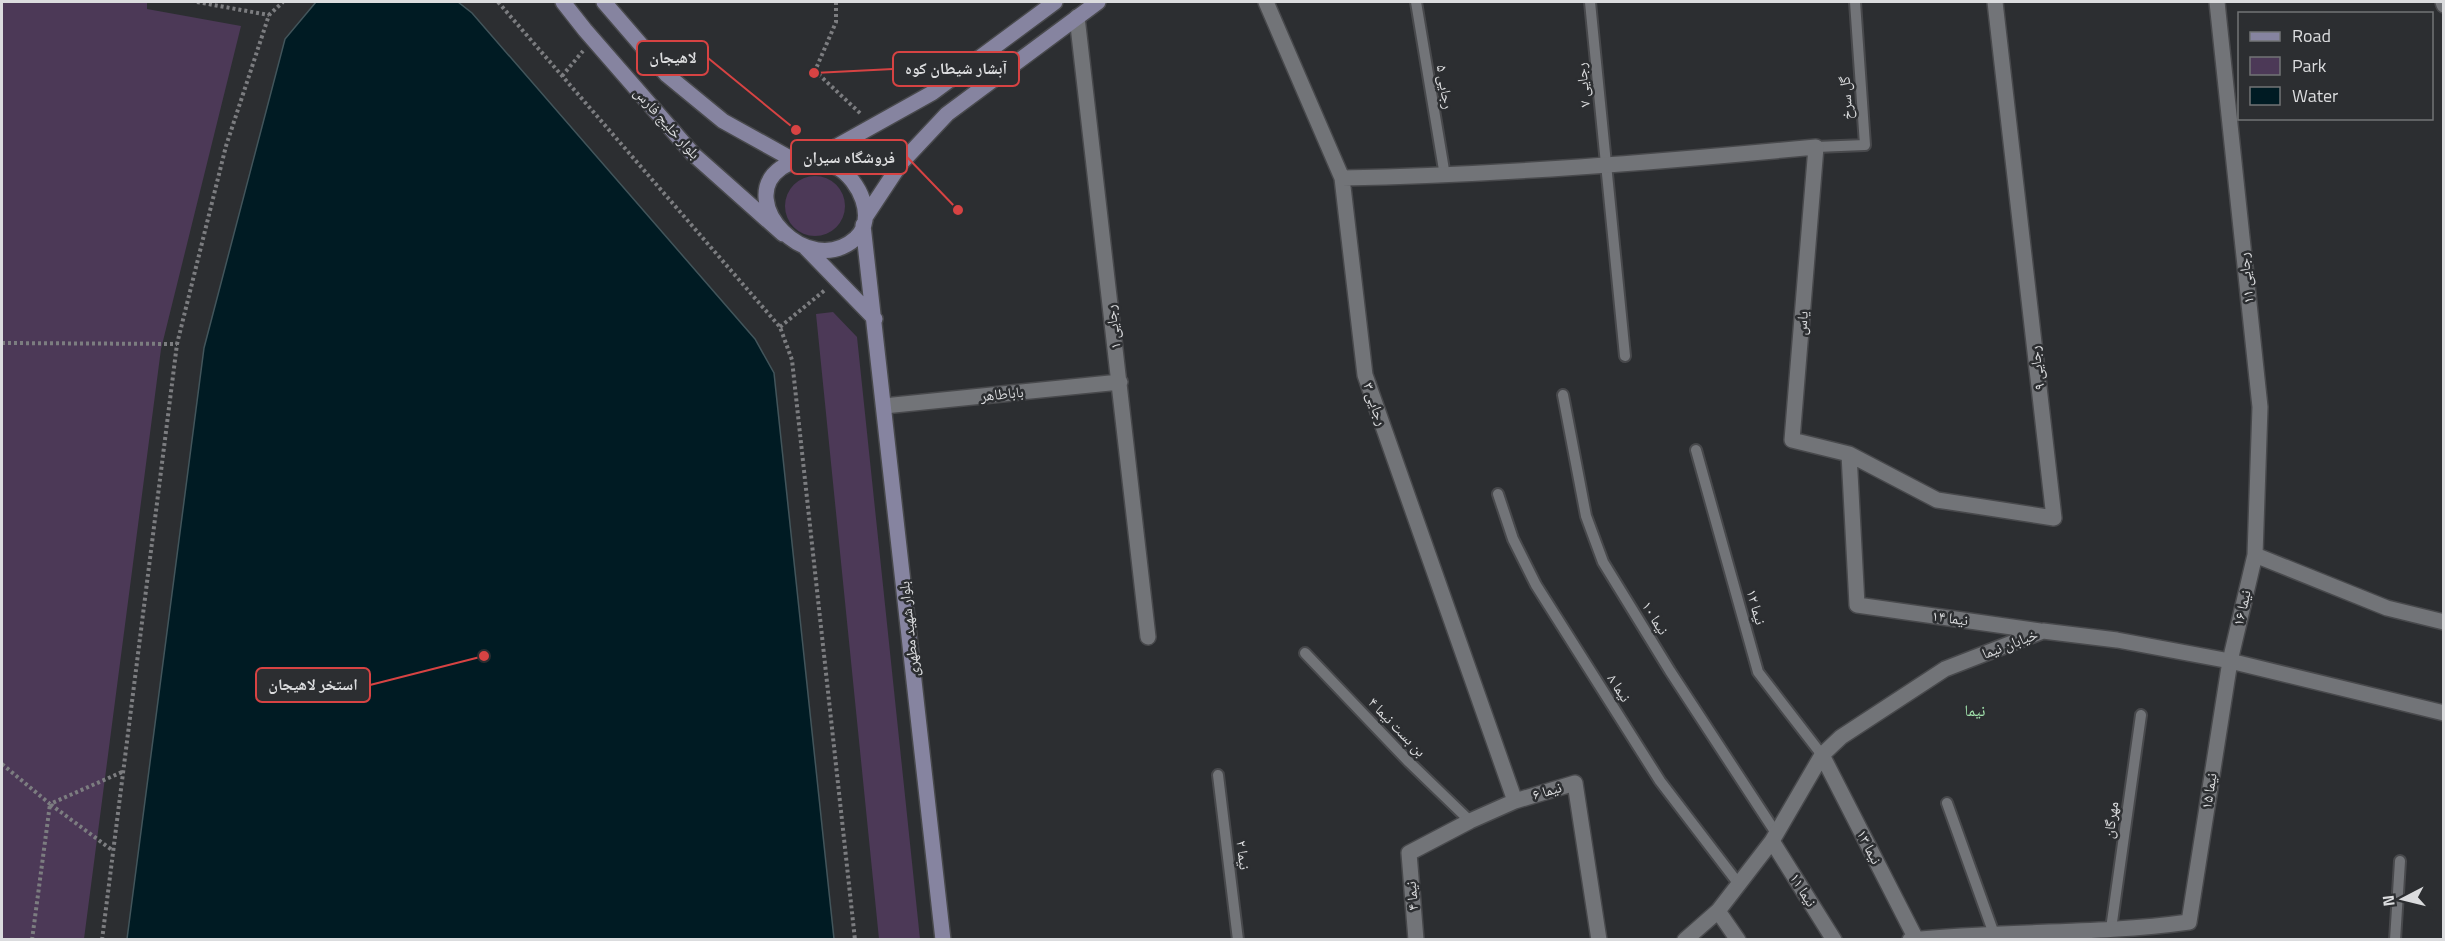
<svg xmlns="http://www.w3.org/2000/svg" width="2445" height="941" font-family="'Titillium Web','Noto Naskh Arabic',sans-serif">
<rect width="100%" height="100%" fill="#2c2e31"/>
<!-- green -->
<path fill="#4c3957" d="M2,2h145v7l94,17 -80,323 -77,590h-82z
M785 206a30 30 0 1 1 60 0a30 30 0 1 1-60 0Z
M833,312l24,25 63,602h-41l-63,-625z"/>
<!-- water -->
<path fill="#001b23" stroke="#42555b" stroke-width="1.5" d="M316,2h142l14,11 283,326 19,34 60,566h-707l77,-591 81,-309z"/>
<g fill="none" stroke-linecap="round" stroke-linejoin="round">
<defs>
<path id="lane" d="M1416,2l29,174
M1590,2l35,354
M1816,147l49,-2 -10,-143
M1563,395l23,121 17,46 67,109 106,162
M1696,450l62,222 64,83
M1498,494l15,45 23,46 124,196 78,102
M1305,653l104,109 61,59
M1218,775l20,165
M1947,803l47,131
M2111,929l30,-214
M2395,940l5,-79"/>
<path id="street" d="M1266,2l76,176 23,197 150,426
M2443,2l1,3
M1077,17l71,620
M1342,178c159,-3 316,-16 474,-31l-24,293 57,14 88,46 117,18 -59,-516
M884,406l236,-24
M1849,454l8,151 183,26
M2255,555l132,53 57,14
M1822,755l94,184
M1772,841l62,99
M1718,911l20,29
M1416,940l-7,-87 61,-32 45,-20 60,-18 24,157
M1685,940l33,-29 54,-70 50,-86 19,-18 104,-68 98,-38 74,9 113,21 214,52
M1910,940c92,-10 187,-5 279,-18l41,-261 25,-106 5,-148 -43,-405"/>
<path id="secondary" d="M563,2l22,28 108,124 90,80
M604,2l63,73 56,46 74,41
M812,160c9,2 17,3 26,8 21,12 39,50 18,70 -48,43 -122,-37 -75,-70 8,-6 21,-7 31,-8z
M812,160l120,-67 123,-91
M866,216l35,-53 46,-49 151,-112
M863,225l80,715
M806,248l69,71"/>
</defs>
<!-- lane casing -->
<use href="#lane" stroke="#48494c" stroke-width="14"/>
<!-- street casing -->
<use href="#street" stroke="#48494c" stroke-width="18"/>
<!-- secondary casing -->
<use href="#secondary" stroke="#48494c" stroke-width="18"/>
<!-- path -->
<path stroke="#7c7d80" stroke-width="4" stroke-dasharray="3 3" stroke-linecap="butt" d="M197,2l72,13
M498,2l282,325 12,33 63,580
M836,2v20l-21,49 47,44
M562,76l21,-25
M780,327l45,-37
M2,343l175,1
M2,764l48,40 72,-32
M32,940l18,-136 62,46
M102,940l75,-596 49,-198 43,-131 14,-13"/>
<!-- lane -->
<use href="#lane" stroke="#727478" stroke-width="10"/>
<!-- street -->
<use href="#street" stroke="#727478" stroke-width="15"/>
<!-- secondary -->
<use href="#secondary" stroke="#8684a0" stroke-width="15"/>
</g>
<g text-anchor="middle" stroke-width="5" stroke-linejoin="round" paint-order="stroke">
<!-- street labels -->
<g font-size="15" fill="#dbdcde" stroke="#2c2e31">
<text transform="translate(1583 85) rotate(-95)" y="5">رجایی ۷</text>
<text transform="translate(1445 87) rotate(81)" y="5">رجایی ۵</text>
<text transform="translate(1846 98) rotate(-94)" y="5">گل سرخ</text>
<text transform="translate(667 123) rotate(48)" y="5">بلوار خلیج فارس</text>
<text transform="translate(2246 278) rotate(-96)" y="5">رجایی ۱۱</text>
<text transform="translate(1802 323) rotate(-85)" y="5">یاس</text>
<text transform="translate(1113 327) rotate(-97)" y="5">رجایی ۱</text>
<text transform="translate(2037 368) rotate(-97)" y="5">رجایی ۹</text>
<text transform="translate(1002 394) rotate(-6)" y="5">باباطاهر</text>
<text transform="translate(1375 404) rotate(71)" y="5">رجایی ۳</text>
<text transform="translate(1756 607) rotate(74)" y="5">نیما ۱۲</text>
<text transform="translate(2242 608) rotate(-77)" y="5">نیما ۱۶</text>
<text transform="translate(1655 618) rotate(58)" y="5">نیما ۱۰</text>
<text transform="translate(1950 618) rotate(8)" y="5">نیما ۱۴</text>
<text transform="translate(909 629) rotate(-96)" y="5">بلوار شهید مطهری</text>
<text transform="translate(2010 644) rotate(-21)" y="5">خیابان نیما</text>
<text transform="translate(1619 688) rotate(57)" y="5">نیما ۸</text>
<text transform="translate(1397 727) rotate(46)" y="5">بن بست نیما ۴</text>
<text transform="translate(1547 791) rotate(-17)" y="5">نیما ۶</text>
<text transform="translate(2209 791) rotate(-81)" y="5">نیما ۱۵</text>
<text transform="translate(2111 820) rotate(-82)" y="5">مهرگان</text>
<text transform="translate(1869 847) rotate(63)" y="5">نیما ۱۳</text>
<text transform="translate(1243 855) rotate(83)" y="5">نیما ۲</text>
<text transform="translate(1803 890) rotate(58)" y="5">نیما ۱۱</text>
<text transform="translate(1412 896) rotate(-95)" y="5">نیما ۴</text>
</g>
<!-- neighbourhood labels -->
<g font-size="16" fill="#a2e4ad" stroke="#2c2e31">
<text x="1975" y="716">نیما</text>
</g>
</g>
<!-- callouts -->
<path fill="none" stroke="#d74343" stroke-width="2" d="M796 130L708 58M814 73L893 69M958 210L907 157M484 656L370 685"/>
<g fill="#d74343" stroke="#2c2e31" stroke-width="2">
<circle cx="796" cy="130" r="6"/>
<circle cx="814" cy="73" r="6"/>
<circle cx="958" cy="210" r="6"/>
<circle cx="484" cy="656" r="6"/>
</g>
<g fill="#2c2e31" stroke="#d74343" stroke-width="2">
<rect x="637" y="41" width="71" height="34" rx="6"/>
<rect x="893" y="52" width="126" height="34" rx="6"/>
<rect x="791" y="140" width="116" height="34" rx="6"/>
<rect x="256" y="668" width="114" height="34" rx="6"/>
</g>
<g font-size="16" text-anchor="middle" font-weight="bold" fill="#dbdcde">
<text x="673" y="63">لاهيجان</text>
<text x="956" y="74">آبشار شیطان کوه</text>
<text x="849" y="163">فروشگاه سیران</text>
<text x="313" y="690">استخر لاهیجان</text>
</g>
<!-- border -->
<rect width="2445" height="941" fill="none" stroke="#dbdcde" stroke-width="6"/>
<!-- legend -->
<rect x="2238" y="12" width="195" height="108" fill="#2c2e31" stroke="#727476" stroke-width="1.5"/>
<rect x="2250" y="32" width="30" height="9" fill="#8684a0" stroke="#727476" stroke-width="1.5"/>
<text x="2292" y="42" font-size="18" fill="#dbdcde">Road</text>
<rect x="2250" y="57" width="30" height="18" fill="#4c3957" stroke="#727476" stroke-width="1.5"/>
<text x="2292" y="72" font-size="18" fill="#dbdcde">Park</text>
<rect x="2250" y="87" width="30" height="18" fill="#001b23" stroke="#727476" stroke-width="1.5"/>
<text x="2292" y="102" font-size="18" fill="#dbdcde">Water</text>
<!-- north arrow -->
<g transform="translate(2403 899) rotate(263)" stroke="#2c2e31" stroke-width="4.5" paint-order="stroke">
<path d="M0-4.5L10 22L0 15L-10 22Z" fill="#dbdcde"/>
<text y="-9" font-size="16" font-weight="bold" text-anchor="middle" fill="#dbdcde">N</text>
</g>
</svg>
